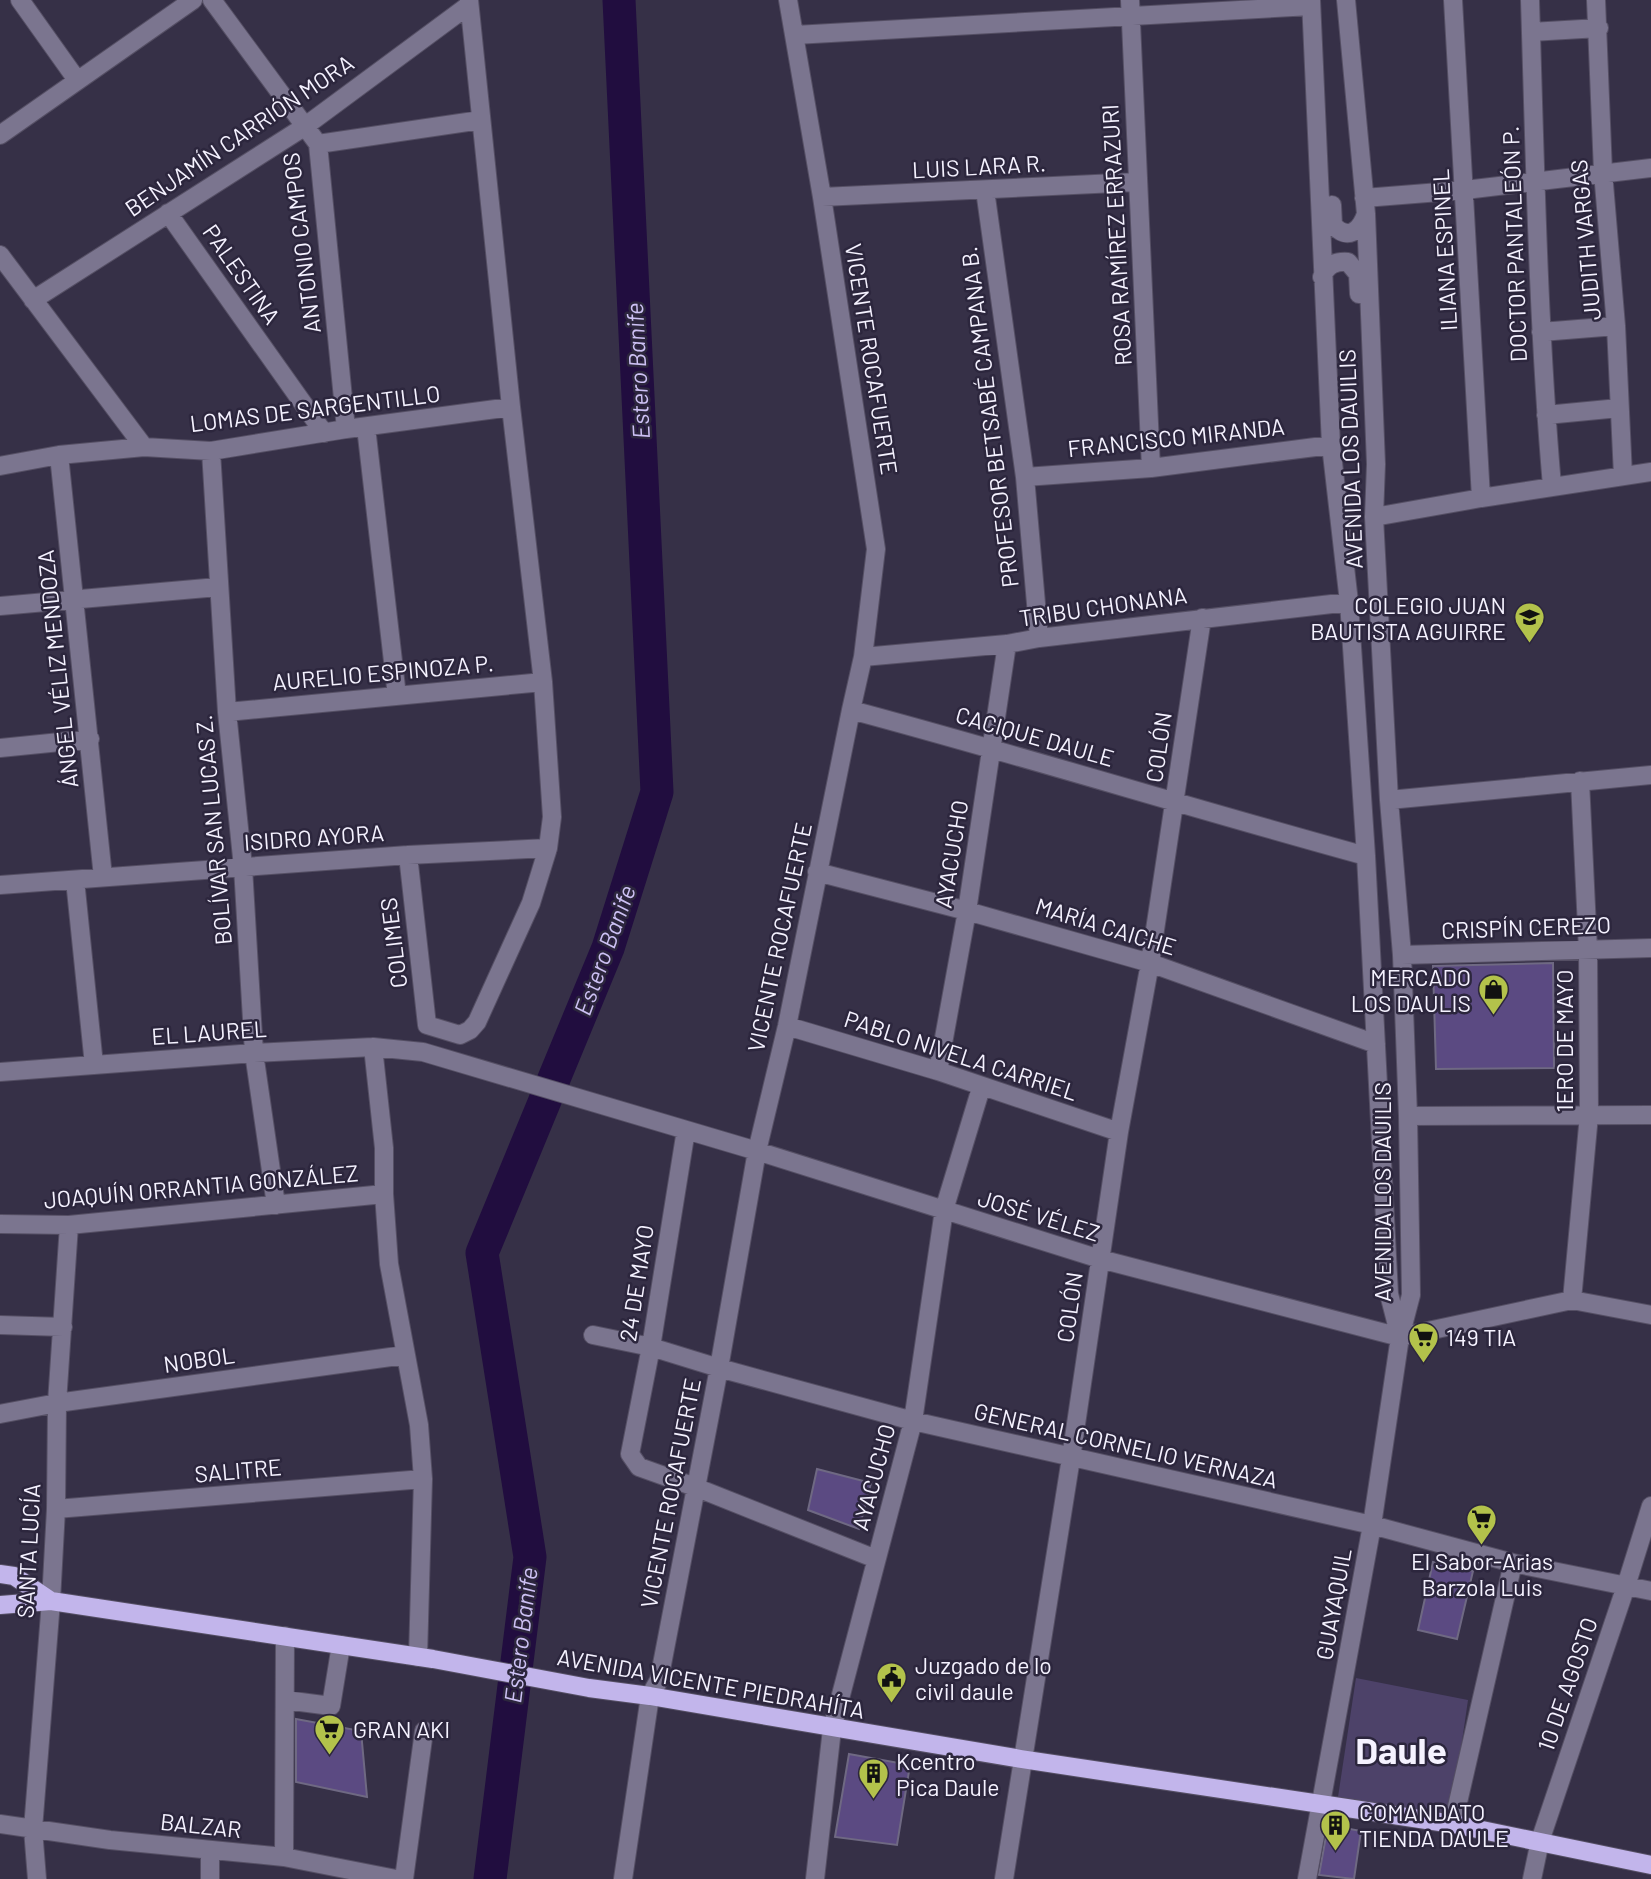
<svg xmlns="http://www.w3.org/2000/svg" width="1651" height="1879" font-family="Barlow,sans-serif">
<style>
.green{fill:#4d4269}
.lines{fill:none;stroke-linecap:round;stroke-linejoin:round}
.river{stroke:#210d3f;stroke-width:33}
.building{fill:#5b4a82;stroke:#6f6983;stroke-width:2}
.minor-casing{stroke:#554f64;stroke-width:20}
.major-casing{stroke:#554f64;stroke-width:20}
.minor{stroke:#7b758f;stroke-width:18}
.major{stroke:#c2b5eb;stroke-width:18}
.labels{text-anchor:middle;dominant-baseline:central;stroke-width:5;stroke-linejoin:round;paint-order:stroke}
.street-label{font-size:23px;fill:#f5f2ff;stroke:#2c263d}
.poi-label{font-size:23px;fill:#f5f2ff;stroke:#2c263d;text-anchor:start}
.water-label{font-size:24px;font-style:italic;fill:#cdc1f4;stroke:#2c263d}
.town-label{font-size:37px;font-weight:bold;fill:#f5f2ff;stroke:#2c263d}
</style>
<rect width="100%" height="100%" fill="#363047"/>
<path class="green" d="M1356,1678L1468,1700L1451,1817L1338,1797Z"/>
<g class="lines">
<path class="river" d="M490,1879L530,1557L482,1253L608,948L657,792L619,0"/>
</g>
<path class="building" d="M1553,963L1554,1068L1436,1069L1433,966Z
M817,1469L871,1483L859,1529L808,1510Z
M1433,1562L1473,1571L1457,1639L1418,1630Z
M296,1719L361,1731L367,1797L296,1782Z
M849,1754L910,1765L897,1845L835,1837Z
M1328,1825L1361,1831L1354,1879L1319,1875Z"/>
<g class="lines">
<defs>
<path id="minor" d="M20,0L77,80
M212,0L318,144L346,429
M1130,0L1151,468
M1311,0L1331,445L1349,602L1366,856L1389,1294L1400,1337
M1453,0L1481,498
M1530,0C1535,162 1538,324 1552,486
M1596,0L1603,172L1616,326L1623,476
M1531,32L1599,28
M795,35L1311,6
M0,135L193,0
M318,144L481,120
M985,190L1025,477L1039,638
M822,197L1137,182
M1364,198L1465,190L1651,168
M1332,205L1333,225C1348,241 1360,231 1366,214
M168,213L324,433
M0,255L144,447
M1322,277C1327,265 1335,261 1348,262L1358,274L1359,294
M33,300L304,127L469,5
M1541,332L1616,326
M1546,415L1619,408
M366,427L397,696
M211,451L227,712L243,867L254,1053L276,1205
M59,455L103,877
M0,466L59,455L144,447L211,451L346,429L511,407
M1025,477L1151,468L1331,445
M1374,517L1481,498L1651,472
M0,606L218,587
M863,657L1007,644L1039,638L1349,602
M851,710C1023,756 1194,809 1366,856
M227,712L543,682
M0,748L90,739
M1389,800L1651,775
M408,855L427,1025L460,1035L470,1030L477,1022L531,903L548,848L552,817L543,682L511,407L469,0
M817,872L967,911L1150,963L1376,1044
M75,880L94,1065
M0,885L408,855L548,848
M1402,955L1651,948
M787,1026L938,1071L1119,1132
M373,1047L384,1148V1194L389,1264L419,1425L423,1479L418,1657
M938,1071L967,911L1007,644
M0,1072L254,1053L373,1047L423,1052L757,1151L1100,1259L1400,1337L1572,1300L1651,1315
M1408,1116L1651,1115
M686,1130L651,1347L630,1454L639,1467L695,1487L876,1559
M0,1224L69,1225L384,1194
M1572,1300L1589,1115L1588,949L1580,781
M0,1325L63,1327
M593,1335L651,1347L719,1368L913,1421L1372,1525L1513,1563L1651,1591
M0,1414L57,1403L405,1355
M56,1509L423,1479
M285,1700L331,1706L341,1645
M0,1824L110,1840L284,1857L396,1879
M1453,1824L1513,1563
M284,1857L285,1636
M37,1879L33,1829L51,1601L56,1509L57,1403L69,1225
M210,1879V1850
M404,1879L424,1731
M623,1879L650,1696L659,1680L719,1368L757,1151L787,1026L851,710L863,657L876,549L822,197L788,0
M815,1879L832,1729L913,1421L944,1210L981,1088
M1004,1879L1071,1458L1119,1132L1150,963L1202,618
M1307,1879L1372,1525L1400,1337L1411,1295L1408,1116L1402,955L1389,800L1374,517L1376,464L1366,214L1346,0
M1532,1879L1540,1841L1626,1586L1651,1506"/>
<path id="major" d="M0,1574L14,1576L51,1601
M0,1605L51,1601L433,1659L589,1688L650,1696L1021,1759L1453,1824L1651,1865"/>
</defs>
<use href="#minor" class="minor-casing"/>
<use href="#major" class="major-casing"/>
<use href="#minor" class="minor"/>
<use href="#major" class="major"/>
</g>
<defs>
<symbol id="school-pin" viewBox="-11 -11 22 30"><path d="M0 17L-7.5 6A9.5 9.5 0 1 1 7.5 6Z" fill="#b3c24b" stroke="#2c263d"/><path d="M0-5L7-2L0 1L-7-2ZM-4 1L0 2.5L4 1V4Q0 6-4 4Z" fill="#111"/></symbol>
<symbol id="shop-pin" viewBox="-11 -11 22 30"><path d="M0 17L-7.5 6A9.5 9.5 0 1 1 7.5 6Z" fill="#b3c24b" stroke="#2c263d"/><path d="M-5-2.5h2.3a2.7 3.5 0 0 1 5.4 0H5L5.5 6h-11ZM-1.5-2.5h3a1.5 2.3 0 0 0-3 0Z" fill="#111"/></symbol>
<symbol id="supermarket-pin" viewBox="-11 -11 22 30"><path d="M0 17L-7.5 6A9.5 9.5 0 1 1 7.5 6Z" fill="#b3c24b" stroke="#2c263d"/><path d="M-6-5.5h2.5l.6 2H6L4.5 2H-2.5L-4.4-4H-6ZM-1.5 3.2a1.3 1.3 0 1 0 .1 0ZM3 3.2a1.3 1.3 0 1 0 .1 0Z" fill="#111"/></symbol>
<symbol id="civic-pin" viewBox="-11 -11 22 30"><path d="M0 17L-7.5 6A9.5 9.5 0 1 1 7.5 6Z" fill="#b3c24b" stroke="#2c263d"/><path d="M-.6-6.5H3V-4.5H.6V-3L4-1V1h2V6H-6V1h2V-1L-.6-3ZM-1.2 2.5V6h2.4V2.5Z" fill="#111"/></symbol>
<symbol id="building-pin" viewBox="-11 -11 22 30"><path d="M0 17L-7.5 6A9.5 9.5 0 1 1 7.5 6Z" fill="#b3c24b" stroke="#2c263d"/><path d="M-4-6H4V6H1V3H-1V6H-4ZM-2.5-4.3h1.7v1.8h-1.7ZM.8-4.3h1.7v1.8H.8ZM-2.5-1h1.7V.8h-1.7ZM.8-1h1.7V.8H.8Z" fill="#111"/></symbol>
</defs>
<g fill-rule="evenodd">
<use href="#school-pin" x="1512" y="600" width="35" height="47"/>
<use href="#shop-pin" x="1476" y="972" width="35" height="47"/>
<use href="#supermarket-pin" x="1406" y="1320" width="35" height="47"/>
<use href="#supermarket-pin" x="1464" y="1502" width="35" height="47"/>
<use href="#civic-pin" x="874" y="1660" width="35" height="47"/>
<use href="#supermarket-pin" x="312" y="1712" width="35" height="47"/>
<use href="#building-pin" x="856" y="1756" width="35" height="47"/>
<use href="#building-pin" x="1318" y="1808" width="35" height="47"/>
</g>
<g class="labels">
<g class="street-label">
<text transform="translate(239 135) rotate(-34)">BENJAMÍN CARRIÓN MORA</text>
<text transform="translate(979 166) rotate(-3)">LUIS LARA R.</text>
<text transform="translate(1116 235) rotate(-93)">ROSA RAMÍREZ ERRAZURI</text>
<text transform="translate(1585 240) rotate(-95)">JUDITH VARGAS</text>
<text transform="translate(301 243) rotate(-97)">ANTONIO CAMPOS</text>
<text transform="translate(1514 244) rotate(-92)">DOCTOR PANTALEÓN P.</text>
<text transform="translate(1444 250) rotate(-93)">ILIANA ESPINEL</text>
<text transform="translate(242 274) rotate(55)">PALESTINA</text>
<text transform="translate(872 359) rotate(81)">VICENTE ROCAFUERTE</text>
<text transform="translate(315 408) rotate(-7)">LOMAS DE SARGENTILLO</text>
<text transform="translate(989 417) rotate(-97)">PROFESOR BETSABÉ CAMPANA B.</text>
<text transform="translate(1176 437) rotate(-6)">FRANCISCO MIRANDA</text>
<text transform="translate(1350 459) rotate(-92)">AVENIDA LOS DAUILIS</text>
<text transform="translate(1103 606) rotate(-8)">TRIBU CHONANA</text>
<text transform="translate(57 669) rotate(-96)">ÁNGEL VÉLIZ MENDOZA</text>
<text transform="translate(383 672) rotate(-5)">AURELIO ESPINOZA P.</text>
<text transform="translate(1035 736) rotate(16)">CACIQUE DAULE</text>
<text transform="translate(1158 747) rotate(-82)">COLÓN</text>
<text transform="translate(213 830) rotate(-95)">BOLÍVAR SAN LUCAS Z.</text>
<text transform="translate(314 837) rotate(-4)">ISIDRO AYORA</text>
<text transform="translate(951 854) rotate(-81)">AYACUCHO</text>
<text transform="translate(1106 926) rotate(17)">MARÍA CAICHE</text>
<text transform="translate(1526 927) rotate(-2)">CRISPÍN CEREZO</text>
<text transform="translate(779 937) rotate(-78)">VICENTE ROCAFUERTE</text>
<text transform="translate(393 943) rotate(-97)">COLIMES</text>
<text transform="translate(209 1032) rotate(-4)">EL LAUREL</text>
<text transform="translate(1564 1041) rotate(-90)">1ERO DE MAYO</text>
<text transform="translate(961 1055) rotate(18)">PABLO NIVELA CARRIEL</text>
<text transform="translate(201 1186) rotate(-5)">JOAQUÍN ORRANTIA GONZÁLEZ</text>
<text transform="translate(1382 1192) rotate(-90)">AVENIDA LOS DAUILIS</text>
<text transform="translate(1039 1215) rotate(17)">JOSÉ VÉLEZ</text>
<text transform="translate(636 1283) rotate(-81)">24 DE MAYO</text>
<text transform="translate(1069 1307) rotate(-82)">COLÓN</text>
<text transform="translate(199 1359) rotate(-8)">NOBOL</text>
<text transform="translate(1126 1445) rotate(13)">GENERAL CORNELIO VERNAZA</text>
<text transform="translate(238 1470) rotate(-5)">SALITRE</text>
<text transform="translate(873 1477) rotate(-75)">AYACUCHO</text>
<text transform="translate(670 1493) rotate(-79)">VICENTE ROCAFUERTE</text>
<text transform="translate(28 1551) rotate(-87)">SANTA LUCÍA</text>
<text transform="translate(1333 1604) rotate(-80)">GUAYAQUIL</text>
<text transform="translate(711 1683) rotate(10)">AVENIDA VICENTE PIEDRAHÍTA</text>
<text transform="translate(1567 1684) rotate(-71)">10 DE AGOSTO</text>
<text transform="translate(201 1825) rotate(6)">BALZAR</text>
</g>
<g class="poi-label">
<text x="1506" y="605" text-anchor="end">COLEGIO JUAN<tspan x="1506" dy="26">BAUTISTA AGUIRRE</tspan></text>
<text x="1471" y="977" text-anchor="end">MERCADO<tspan x="1471" dy="26">LOS DAULIS</tspan></text>
<text x="1446" y="1337">149 TIA</text>
<text x="1482" y="1561" text-anchor="middle">El Sabor-Arias<tspan x="1482" dy="26">Barzola Luis</tspan></text>
<text x="915" y="1665">Juzgado de lo<tspan x="915" dy="26">civil daule</tspan></text>
<text x="353" y="1729">GRAN AKI</text>
<text x="896" y="1761">Kcentro<tspan x="896" dy="26">Pica Daule</tspan></text>
<text x="1359" y="1812">COMANDATO<tspan x="1359" dy="26">TIENDA DAULE</tspan></text>
</g>
<g class="water-label">
<text transform="translate(637 371) rotate(-93)">Estero Banife</text>
<text transform="translate(604 950) rotate(-70)">Estero Banife</text>
<text transform="translate(520 1635) rotate(-83)">Estero Banife</text>
</g>
<g class="town-label">
<text x="1401" y="1749">Daule</text>
</g>
</g>
</svg>
